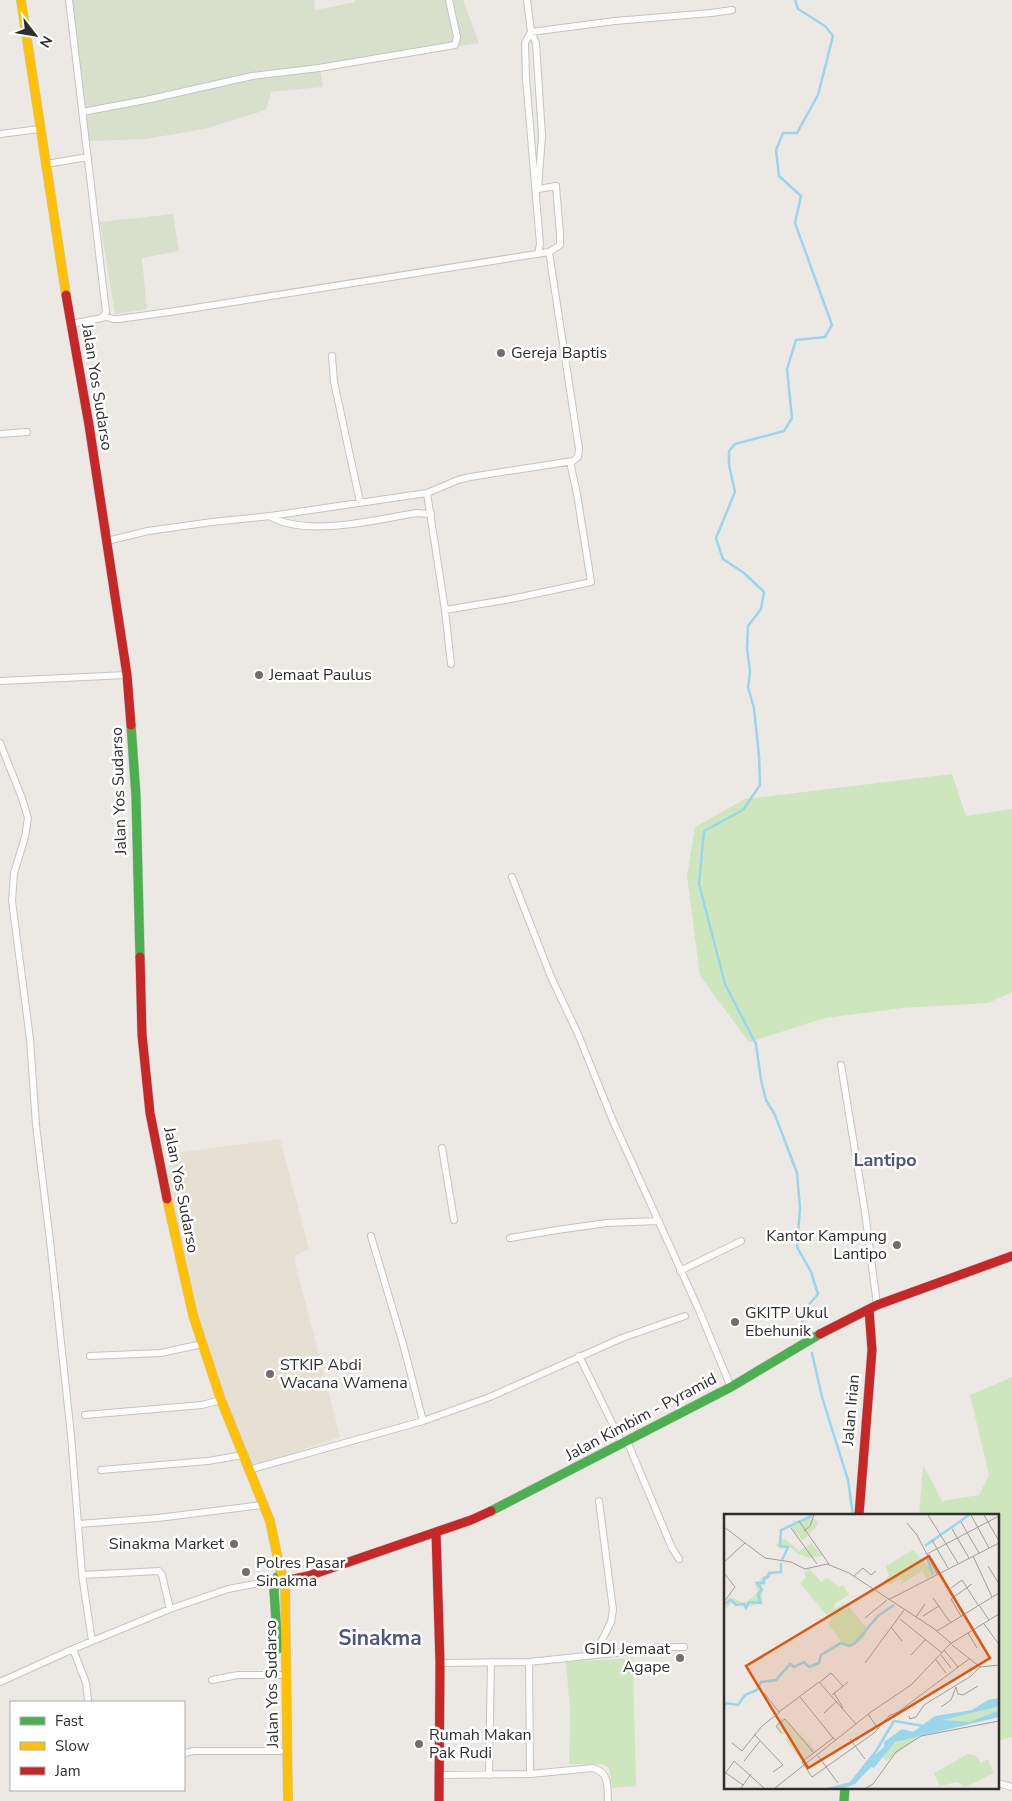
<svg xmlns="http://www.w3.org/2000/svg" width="1012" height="1801" font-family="'Nunito Sans',sans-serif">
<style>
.education{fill:#e6e0d3}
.green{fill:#cee6be}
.cemetery{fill:#d8e0cc}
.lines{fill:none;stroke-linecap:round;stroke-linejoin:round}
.stream{stroke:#99d6ec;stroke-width:2.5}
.street-casing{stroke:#c5c4c5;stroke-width:8}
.fast-casing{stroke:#c5c4c5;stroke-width:10}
.slow-casing{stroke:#c5c4c5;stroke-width:10}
.jam-casing{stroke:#c5c4c5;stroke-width:10}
.street{stroke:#fcfcfb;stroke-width:6}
.fast{stroke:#4caf50;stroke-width:9}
.slow{stroke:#ffc107;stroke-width:9}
.jam{stroke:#c62828;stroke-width:9}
.poi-dot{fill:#706f6e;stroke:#fff;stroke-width:2}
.labels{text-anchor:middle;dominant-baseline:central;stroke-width:5;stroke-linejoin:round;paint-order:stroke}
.poi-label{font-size:16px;fill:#2e2e2e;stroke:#fff;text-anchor:start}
.street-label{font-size:16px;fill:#2e2e2e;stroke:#fff}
.neighbourhood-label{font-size:18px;font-weight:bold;fill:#4d5680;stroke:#fff}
.district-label{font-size:21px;font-weight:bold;fill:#4d5680;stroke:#fff}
.inset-river{fill:none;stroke:#99d6ec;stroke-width:2.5}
.inset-road{fill:none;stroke:#a09e9b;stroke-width:1}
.view{fill:#df570e;fill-opacity:0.15;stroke:#df570e;stroke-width:2.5}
.inset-edge{fill:none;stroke:#2e2e2e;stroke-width:2.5}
</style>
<rect width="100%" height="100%" fill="#ece8e4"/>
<path class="education" d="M280,1139L309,1249L296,1255L295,1262L340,1437L251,1467L197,1322L172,1209L168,1154Z"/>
<path class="green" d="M952,774L966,816L1012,809V992L988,1003L903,1008L825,1018L749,1042L700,976L687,876L695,827L745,799Z
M1012,1377V1737L998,1741V1515H919L923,1465L942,1501L979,1495L989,1475L970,1395Z
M633,1658L636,1786L612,1788L609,1768L602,1764H569L570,1713L566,1662Z"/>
<path class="cemetery" d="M72,0H314L315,10L355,2V0H463L479,43L320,68L323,87L271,92L266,110L204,129L146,139L89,141Z
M173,214L179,251L142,258L147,309L115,314L100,222Z"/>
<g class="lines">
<path class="stream" d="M795,0L798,9L825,26L833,36L818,95L797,133H783L776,150L779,176L801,196L795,223L832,325L825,337L796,340L787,369L792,418L784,431L735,444L729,451V465L735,492L716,538L723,559L744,573L764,592L761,609L748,626L747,648L750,672L748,687L754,708L759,756L760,785L743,810L704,831L699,884L725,984L756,1044L761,1080L766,1100L775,1115L797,1173L800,1208L797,1247L811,1272L818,1294L801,1314L805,1332
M812,1353L822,1397L848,1480L853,1515"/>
<defs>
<path id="street" d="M69,0L106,312L102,318L71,324
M527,0L531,32L525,43L526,78L540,244L538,254
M82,112L146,100L252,76L319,68L455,45L457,37L449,0
M0,134L40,129
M46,164L88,157
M104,316L113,319H119L176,311L549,252L560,245V234L556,186L538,189L542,136L536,43L531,32L615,21L711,13L732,10
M332,356L334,382L360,502
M0,434L27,432
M427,493L445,610L451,664
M271,517C309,537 374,520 416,513L431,514
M107,541L148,531L212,522L270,516L427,493L458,480L470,477L573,461L578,457L579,449L549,252
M445,610L511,599L591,582L577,494L570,462
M0,681L127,675
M0,743L22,798L28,818L25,837L14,873L12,901L30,1039L36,1125L50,1241L71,1435L82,1575L92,1641
M512,877L551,977L578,1034L613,1121L698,1308L731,1387
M841,1065L865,1212L877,1305
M442,1148L454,1220
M371,1236L403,1344L423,1421
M510,1238L557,1230L607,1223L659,1221
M680,1271L741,1241
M90,1356L161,1353L202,1344
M579,1356L622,1443
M85,1415L202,1405L221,1400
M627,1441L672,1548L679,1559
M101,1470L208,1461L243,1455
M248,1470L423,1421L490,1397L622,1338L685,1316
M599,1501L613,1610L611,1622L601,1642V1654
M79,1524L158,1518L262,1505
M82,1575L159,1571L162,1575L170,1609
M73,1649L86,1683L88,1700
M529,1662L530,1774
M440,1663L529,1662L634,1651L659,1647H684
M212,1680L238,1675H286
M0,1682L73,1649L170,1609L228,1589L260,1583H275
M184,1753L194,1751H280
M438,1775L530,1774L593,1768C610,1773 607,1786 608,1801
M489,1775L491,1662
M998,1783L1012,1787"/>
<path id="fast" d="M131,725L136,796L140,957
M491,1511L731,1387L820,1334
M277,1577L274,1591L278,1649
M844,1801L845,1787"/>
<path id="slow" d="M21,0L66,295
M167,1199L193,1315L221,1400L270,1521L280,1569
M280,1569L285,1581L288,1801"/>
<path id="jam" d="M66,295L89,425L127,675L131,725
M140,957L142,1035L150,1113L167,1199
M820,1334L877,1305L1012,1256
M859,1515L872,1350L869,1309
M436,1532L440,1663L439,1801
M275,1583L308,1576L471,1520L491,1511"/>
</defs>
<use href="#street" class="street-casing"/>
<use href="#fast" class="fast-casing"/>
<use href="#slow" class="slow-casing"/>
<use href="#jam" class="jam-casing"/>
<use href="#street" class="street"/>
<use href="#fast" class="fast"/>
<use href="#slow" class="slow"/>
<use href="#jam" class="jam"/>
</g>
<g class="poi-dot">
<circle cx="501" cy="353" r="5"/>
<circle cx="259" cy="675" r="5"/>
<circle cx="897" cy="1245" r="5"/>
<circle cx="735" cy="1322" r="5"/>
<circle cx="270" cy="1374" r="5"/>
<circle cx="234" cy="1544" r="5"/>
<circle cx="246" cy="1572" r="5"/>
<circle cx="680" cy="1658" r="5"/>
<circle cx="419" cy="1744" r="5"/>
</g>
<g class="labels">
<g class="poi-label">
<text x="511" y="353">Gereja Baptis</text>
<text x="269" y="675">Jemaat Paulus</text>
<text x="887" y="1236" text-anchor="end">Kantor Kampung<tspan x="887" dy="18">Lantipo</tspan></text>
<text x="745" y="1313">GKITP Ukul<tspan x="745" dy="18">Ebehunik</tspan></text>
<text x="280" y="1365">STKIP Abdi<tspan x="280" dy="18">Wacana Wamena</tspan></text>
<text x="224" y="1544" text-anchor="end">Sinakma Market</text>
<text x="256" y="1563">Polres Pasar<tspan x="256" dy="18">Sinakma</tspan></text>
<text x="670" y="1649" text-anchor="end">GIDI Jemaat<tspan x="670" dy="18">Agape</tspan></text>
<text x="429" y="1735">Rumah Makan<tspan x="429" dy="18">Pak Rudi</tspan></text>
</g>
<g class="street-label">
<text transform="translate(97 387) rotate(81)">Jalan Yos Sudarso</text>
<text transform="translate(119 791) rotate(-92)">Jalan Yos Sudarso</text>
<text transform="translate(181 1190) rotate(79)">Jalan Yos Sudarso</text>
<text transform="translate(851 1410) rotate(-85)">Jalan Irian</text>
<text transform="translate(641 1417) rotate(-28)">Jalan Kimbim - Pyramid</text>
<text transform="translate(272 1684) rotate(-91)">Jalan Yos Sudarso</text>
</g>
<g class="neighbourhood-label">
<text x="885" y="1160">Lantipo</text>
</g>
<g class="district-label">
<text x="380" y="1638">Sinakma</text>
</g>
</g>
<g transform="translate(724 1514)">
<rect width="275" height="275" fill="#ece8e4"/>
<path d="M88,4L94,8L92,13L79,27L66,13L69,7ZM60,24L75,37L88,29L99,42L85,44L74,40L65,32L56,35L51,31ZM189,36L212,60L203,65L198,57L176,71L179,67L176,64L166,71L160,66L165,62L162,52ZM85,54L97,68L103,64L115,73L119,71L125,81L110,90L111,95L120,89L125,93L144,115L140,124L131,131L125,133L119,130L104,110L107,106L76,69L82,64L80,59ZM57,57L47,61L38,71V89L21,93L8,88L3,94L0,90L5,83L20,89L28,84L34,77L31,70L45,58ZM275,191L274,196L245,208L222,209L219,206ZM192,221L193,224L162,247L159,243L168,230ZM244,240L251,241L257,249L264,245L270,259L241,273L233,268L216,272L210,259Z" fill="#cee6be"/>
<path d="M59,203L93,237L78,248L61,225L65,221L62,218L58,221L52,211Z" fill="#d8e0cc"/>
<path d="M275,184V191L272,193L219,206L245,208L275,196V203L171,228L150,254L147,253L131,270L120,274H103L126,268L152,235L155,234L151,241L160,233V228L178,215L189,218L211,202L248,196L264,186Z" fill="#99d6ec"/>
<path class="inset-river" d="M201,32L245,1M203,44L209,60M58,46L64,33L56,32L57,16L88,2M0,90L7,86L12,91L20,90L22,94L25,88L37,89L34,80L38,76L33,69H40V64L44,63L45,59L57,58V49M0,195L1,189L14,191L21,181L33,176L37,168L52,166L66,150L70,153L80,148L85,153L95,149L97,141L117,129L125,132L131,129L154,102L170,91M152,237L170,207L199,212"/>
<path class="inset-road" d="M204,1L234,49M247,1L265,34M260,1L275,27M75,7L105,50M237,8L255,39M183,9L193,21L213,60M0,13L41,44L67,48L81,55L103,50L125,59L209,114L228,130M67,14L93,50M228,15L245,44M80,17L86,12L90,1M208,26L224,54M203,40L275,2M249,42L268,83M0,48L21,29M264,52L275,70M0,59L11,73L0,88M130,62L139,54L147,61L152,57M227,74L238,66L254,91M209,84L226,108M164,86L275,29M255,91L265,106M199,102L215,92M237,102L227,85L248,70M192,103L201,90M141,104L163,86M176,105L218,139M260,110L274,129M167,113L178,127M213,117L275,79M244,119L253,134M226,130L275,100M228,131L256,153L275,151M220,136L234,153M187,141L202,125M217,141L227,154M212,146L222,159M141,149L180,96M96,168L107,159L119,172M232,173L234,180L239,181L254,172M40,179L55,198L95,168L132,210M110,179L119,194M108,181L124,168M76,183L109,224M217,193L227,186L232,173M100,199L113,187M144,200L154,215M185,202L186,205L192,203L200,191L247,162L256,153M57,219L52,212L61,205L90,239M30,220L59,251L49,258M126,225L141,245M112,226L109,224L78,248L88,263L150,219L165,202L174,198L245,145M8,229L18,237L38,212L56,198M94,242L114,269M20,247L36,227M2,259L19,271M1,260L10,247L40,274M17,274L27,260M51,274L147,198L187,171L226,130M142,274L149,270L172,238L197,222L275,207"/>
<path class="view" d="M205,42L266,144L84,254L22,152Z"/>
<rect width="275" height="275" class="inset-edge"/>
</g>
<rect x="10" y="1701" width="175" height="90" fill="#ffffff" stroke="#ababab"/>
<rect x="20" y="1717" width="25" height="8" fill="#4caf50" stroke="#ababab"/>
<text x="55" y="1726" font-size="15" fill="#2e2e2e">Fast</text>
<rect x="20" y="1742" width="25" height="8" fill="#ffc107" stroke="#ababab"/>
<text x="55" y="1751" font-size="15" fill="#2e2e2e">Slow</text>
<rect x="20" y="1767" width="25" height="8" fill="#c62828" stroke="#ababab"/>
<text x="55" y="1776" font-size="15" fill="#2e2e2e">Jam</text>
<g transform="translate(35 35) rotate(121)" stroke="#ffffff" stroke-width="4" paint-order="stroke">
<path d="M0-4L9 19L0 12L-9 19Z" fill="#2e2e2e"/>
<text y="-8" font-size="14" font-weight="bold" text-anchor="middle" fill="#2e2e2e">N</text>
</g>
</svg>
